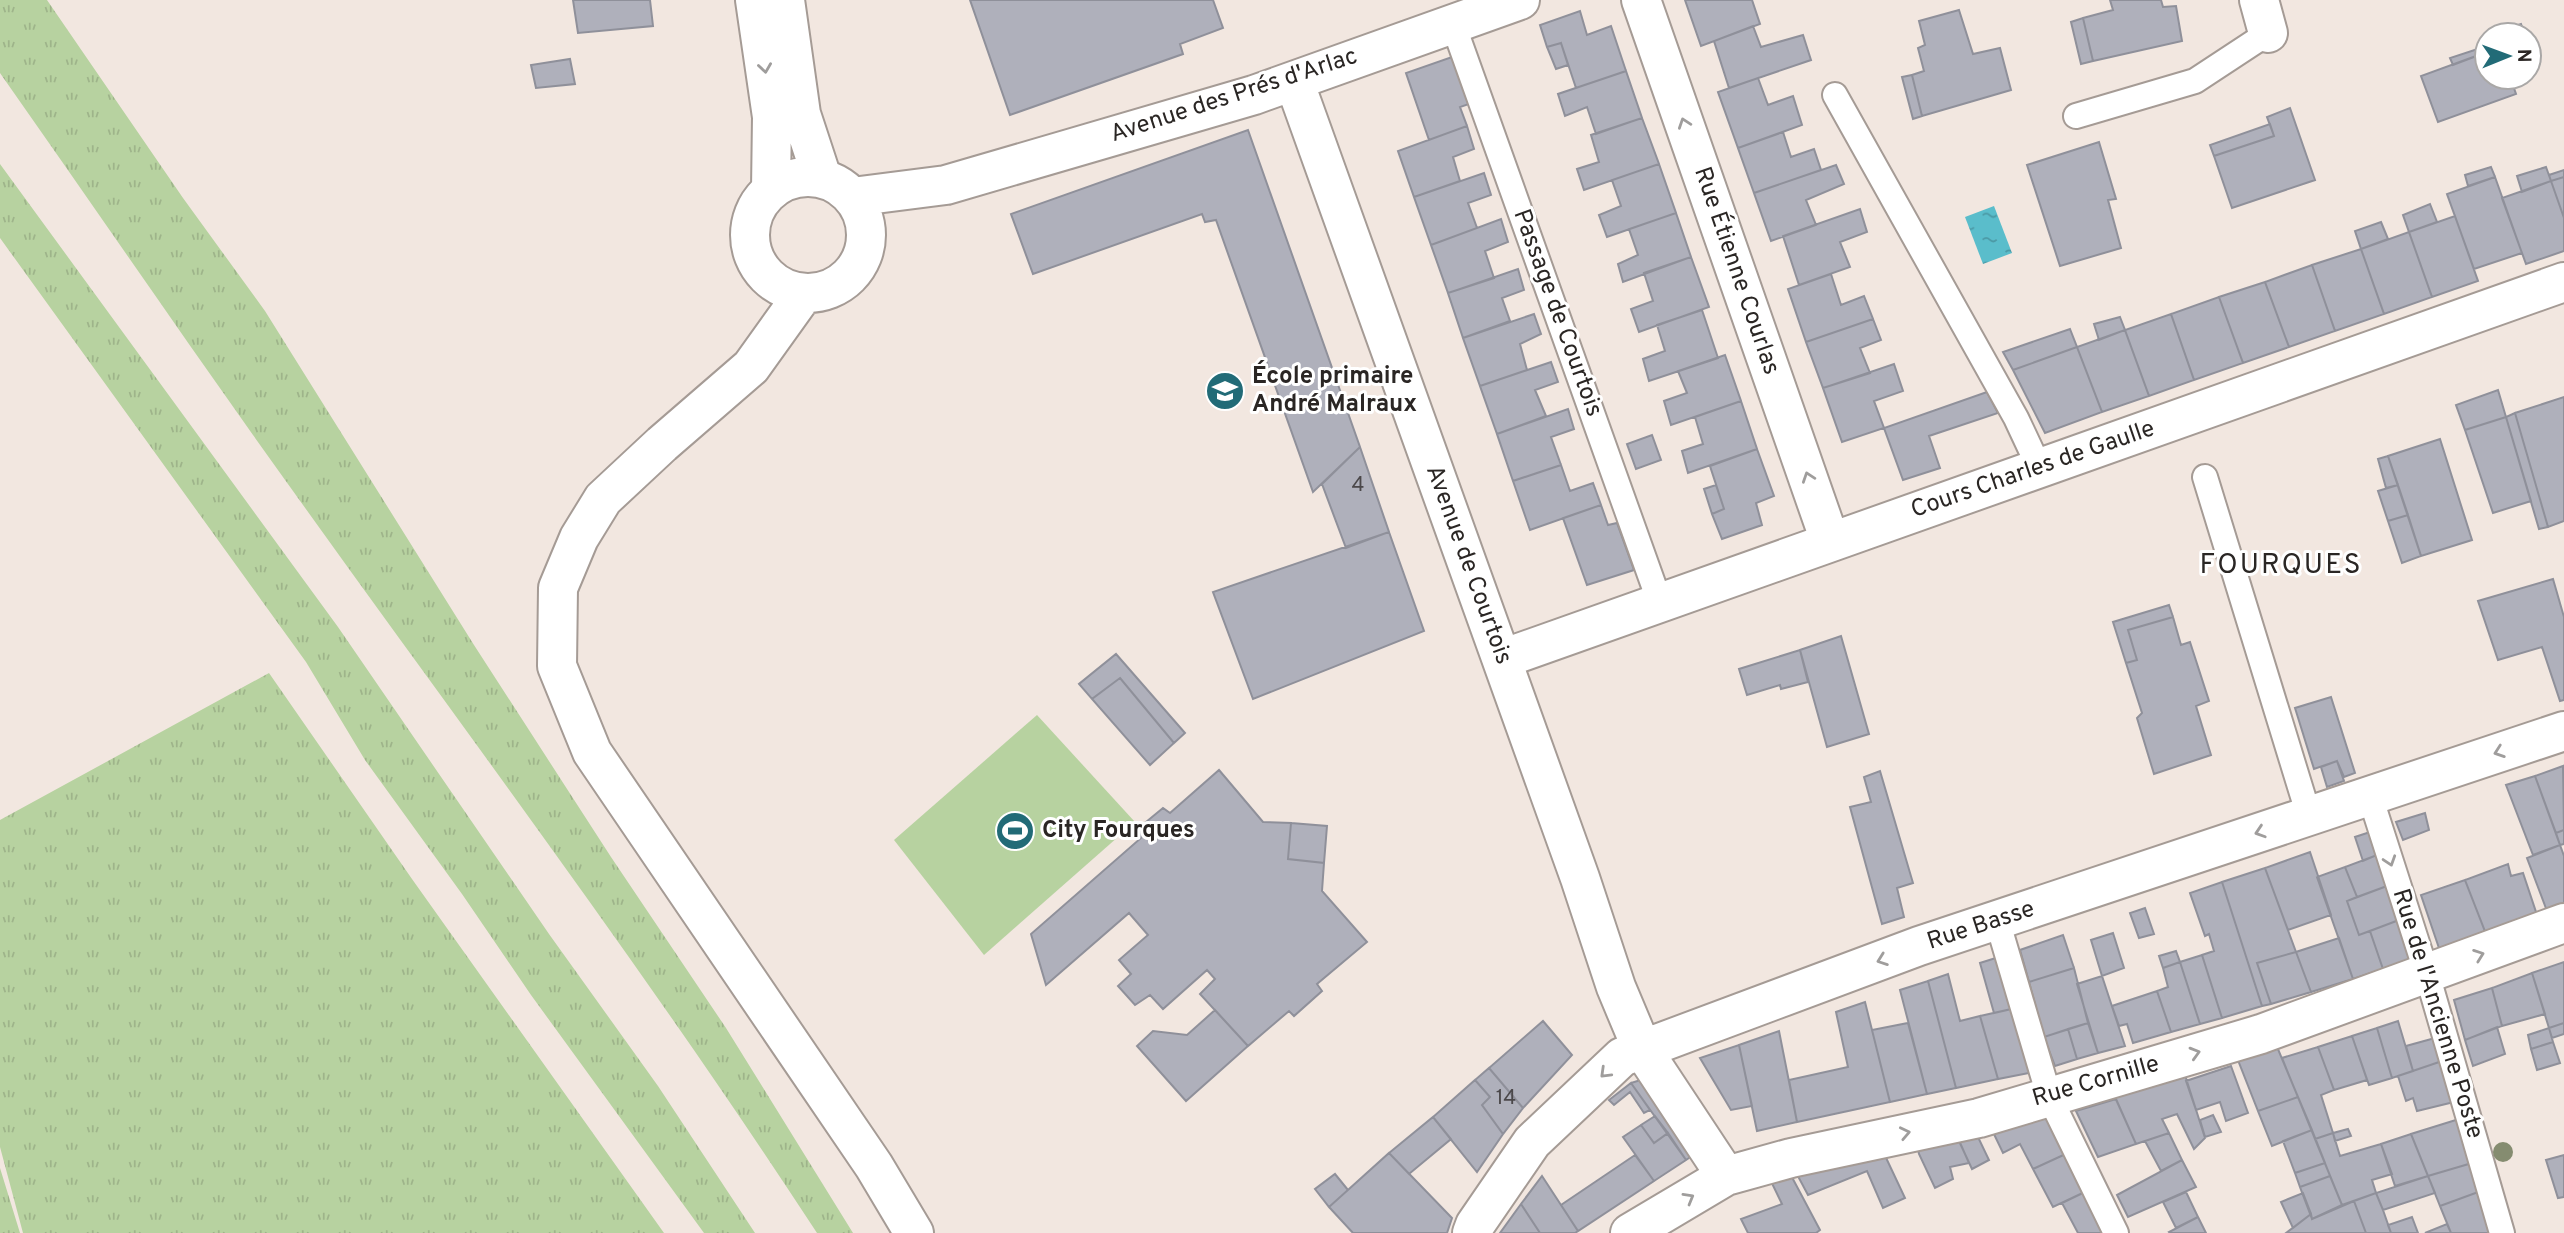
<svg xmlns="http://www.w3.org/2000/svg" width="2564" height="1233" font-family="Overpass,sans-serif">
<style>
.grass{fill:url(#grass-tufts)}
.pitch{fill:#b7d2a0}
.water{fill:url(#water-ripples)}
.building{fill:#afb0bb;stroke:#8f909a;stroke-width:2}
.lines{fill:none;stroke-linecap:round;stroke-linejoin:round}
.lane-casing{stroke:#a59b95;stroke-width:28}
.street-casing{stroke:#a59b95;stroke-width:42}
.lane{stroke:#fff;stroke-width:24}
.street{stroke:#fff;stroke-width:38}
.tree{fill:#858c70}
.oneway{stroke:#9f9d9c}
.labels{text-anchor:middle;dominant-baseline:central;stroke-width:6;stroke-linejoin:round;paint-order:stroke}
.number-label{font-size:21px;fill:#4b484a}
.street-label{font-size:24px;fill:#2a2624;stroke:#fff}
.poi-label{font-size:24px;font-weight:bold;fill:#2a2624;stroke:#fff;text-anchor:start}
.quarter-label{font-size:28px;letter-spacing:2px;fill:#2a2624;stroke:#fff}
</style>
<defs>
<pattern id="grass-tufts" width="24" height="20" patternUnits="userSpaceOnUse" patternTransform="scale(1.75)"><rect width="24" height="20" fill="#b7d2a0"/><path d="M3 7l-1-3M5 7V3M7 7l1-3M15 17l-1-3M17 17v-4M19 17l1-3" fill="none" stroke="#9eb48a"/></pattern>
<pattern id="water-ripples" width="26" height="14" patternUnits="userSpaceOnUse" patternTransform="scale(1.75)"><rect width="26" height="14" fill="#5abdcb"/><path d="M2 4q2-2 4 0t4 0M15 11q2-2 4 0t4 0" fill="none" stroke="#4b99a5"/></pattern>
</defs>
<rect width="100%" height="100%" fill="#f2e7e0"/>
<path class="grass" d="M0,0H47L183,198L265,311L474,645L611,857L726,1028L853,1233H817C639,960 442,701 253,435C168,315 85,194 0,73Z
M0,164L338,627L549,934L658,1086L755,1233H704L531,995L462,894L365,760L306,662L0,238Z
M269,673L412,879L664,1233H23L0,1147V820Z
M0,1168L20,1233H0Z"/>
<path class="pitch" d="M1037,715L1135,822L984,955L894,840Z"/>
<path class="water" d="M1994,206L2012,253L1983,264L1965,217Z"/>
<path class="building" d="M573,0H650L653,26L578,33Z
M970,0H1213L1223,28L1180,44L1183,54L1010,115Z
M1685,0H1752L1760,24L1701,46Z
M2110,0H2161L2163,7L2176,6L2182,41L2093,61L2083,18L2113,10Z
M1959,10L1973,54L2000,48L2011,90L1922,116L1912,75L1924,71L1918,48L1925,45L1919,21Z
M1580,11L1587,35L1611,26L1626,71L1576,88L1561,43L1547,47L1540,25Z
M2083,18L2093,61L2081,64L2071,22Z
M2521,24L2525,35H2495L2494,33Z
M1753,26L1761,47L1803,35L1811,60L1729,88L1714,41Z
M1561,43L1568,65L1556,69L1547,47Z
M2487,46V52L2453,65L2450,58Z
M2529,47L2535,64L2529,66Z
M2487,52V77H2510L2516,94L2438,122L2421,76Z
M1452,57L1469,104L1460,107L1467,126L1429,140L1406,73Z
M570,59L575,84L536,88L531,65Z
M1626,71L1642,118L1596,134L1587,107L1565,116L1558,94Z
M1912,75L1922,116L1913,119L1902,77Z
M1758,78L1768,105L1793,96L1802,125L1738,148L1718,92Z
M2290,108L2315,180L2232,208L2214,156L2274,136L2267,117Z
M1642,118L1659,164L1584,190L1577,169L1599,162L1591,135Z
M2270,124L2274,136L2214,156L2210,145Z
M1467,126L1474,149L1453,157L1460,181L1414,197L1398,151Z
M1248,130L1360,447L1313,492L1216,220L1205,222L1202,214L1033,274L1011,214Z
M1783,132L1791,157L1814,149L1821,170L1754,193L1738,148Z
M2099,142L2116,199L2108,200L2121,248L2060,266L2027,165Z
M1659,164L1676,213L1607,237L1599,215L1621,206L1612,180Z
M1836,165L1844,184L1806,200L1816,225L1771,241L1754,193Z
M2491,167L2495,177L2468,186L2465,175Z
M2546,167L2551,181L2522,192L2517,176Z
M2564,170V177L2551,181L2549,175Z
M1484,173L1491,195L1468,203L1477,228L1431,245L1414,197Z
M2495,177L2522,253L2474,269L2447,194Z
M2564,177V218L2551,181Z
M2551,181L2564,218V251L2526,264L2502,198Z
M2430,204L2437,222L2409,232L2403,215Z
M1860,209L1867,232L1840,242L1850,267L1799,285L1783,236Z
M1676,213L1691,257L1623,282L1618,264L1638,255L1629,229Z
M2455,216L2478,281L2432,297L2409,232Z
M1501,219L1508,242L1485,251L1494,278L1448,293L1431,245Z
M2381,222L2388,239L2361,249L2355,231Z
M2409,232L2432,297L2384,314L2361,249Z
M2361,249L2384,314L2335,331L2312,265Z
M1691,257L1709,307L1639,332L1631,309L1653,301L1644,273Z
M2312,265L2335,331L2289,347L2265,282Z
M1518,269L1524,290L1502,298L1510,321L1463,338L1448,293Z
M1831,274L1841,305L1864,296L1873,319L1806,342L1788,289Z
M2265,282L2289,347L2243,363L2219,297Z
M2219,297L2243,363L2194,380L2171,314Z
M1702,310L1718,358L1649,381L1643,359L1665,351L1657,325Z
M1534,314L1541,334L1520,344L1527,370L1480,386L1463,338Z
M2171,314L2194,380L2149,396L2125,330Z
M2120,317L2125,330L2099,340L2094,324Z
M1873,319L1881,340L1860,348L1870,373L1823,388L1806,342Z
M2070,329L2077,347L2013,370L2003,352Z
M2125,330L2149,396L2102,412L2077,347Z
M2077,347L2102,412L2045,433L2013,370Z
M1725,355L1741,401L1671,425L1664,401L1687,393L1678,371Z
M1551,362L1558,382L1535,390L1546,416L1497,434L1480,386Z
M1894,364L1903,391L1874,401L1884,428L1842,442L1823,388Z
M2498,390L2506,417L2465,430L2456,405Z
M1987,392L1998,413L1929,436L1940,468L1903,480L1884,428Z
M2564,397V521L2548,527L2515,413Z
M1741,401L1757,449L1688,473L1682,451L1703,444L1695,417Z
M1568,409L1574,429L1551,437L1561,465L1513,481L1497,434Z
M2515,413L2548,527L2539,529L2506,417Z
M2506,417L2531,501L2493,513L2465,430Z
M1652,435L1661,460L1636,469L1627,444Z
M2440,439L2472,540L2421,556L2388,456Z
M1360,447L1389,532L1346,548L1322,484Z
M1757,449L1774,496L1756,503L1762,525L1722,539L1712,514L1724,509L1710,466Z
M2388,456L2398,485L2386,488L2378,459Z
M1561,465L1570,491L1593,483L1601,505L1530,530L1513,481Z
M1716,485L1724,509L1712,514L1704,489Z
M2398,485L2408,515L2388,521L2378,491Z
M1601,505L1608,525L1617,523L1634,570L1587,585L1563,518Z
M2408,515L2421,556L2402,563L2388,521Z
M1389,532L1424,631L1253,699L1213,592Z
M2553,579L2564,617V700L2560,701L2542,647L2498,660L2478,601Z
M2169,605L2173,617L2128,630L2137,660L2126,663L2113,622Z
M2173,617L2181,645L2190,642L2209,701L2196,706L2211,755L2154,774L2137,718L2142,713L2126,663L2137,660L2128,630Z
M1841,636L1869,734L1827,747L1800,650Z
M1800,650L1808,682L1781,689L1780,685L1747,695L1739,669Z
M1116,654L1185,733L1174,743L1120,678L1092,699L1079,684Z
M1120,678L1174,743L1150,765L1092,699Z
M2331,697L2355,773L2344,777L2337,761L2314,769L2295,708Z
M2337,761L2344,781L2327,787L2321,767Z
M2563,766L2564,830L2556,833L2535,776Z
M1219,770L1263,822L1291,823L1288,859L1324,863L1322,891L1367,942L1317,984L1322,991L1294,1016L1289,1011L1248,1046L1200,994L1215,979L1207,970L1163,1009L1150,995L1135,1005L1118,986L1131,974L1119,960L1148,935L1129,913L1046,985L1031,934L1141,838L1135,831L1163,808L1170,813Z
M1880,771L1913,883L1897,888L1904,917L1882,924L1850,807L1871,802L1864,777Z
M2535,776L2560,845L2533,855L2506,785Z
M2425,813L2429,830L2403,840L2396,822Z
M1291,823L1327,826L1324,863L1288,859Z
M2564,830V844L2560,845L2556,833Z
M2370,832L2377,855L2363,861L2355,837Z
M2560,845L2564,856V905L2547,911L2527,858Z
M2310,852L2331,915L2288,930L2265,868Z
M2377,855L2387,886L2357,897L2345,867Z
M2508,864L2511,876L2523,873L2537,915L2486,934L2465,880Z
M2345,867L2357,897L2347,901L2359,935L2370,931L2383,969L2353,979L2317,877Z
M2265,868L2296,952L2257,963L2271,1004L2262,1006L2222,882Z
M2465,880L2486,934L2440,951L2421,895Z
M2222,882L2262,1006L2222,1018L2202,955L2214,951L2209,934L2205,936L2190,893Z
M2387,886L2399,920L2359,935L2347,901Z
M2145,908L2154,934L2139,938L2130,913Z
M2399,920L2412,959L2383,969L2370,931Z
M2113,933L2124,968L2102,976L2091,940Z
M2063,935L2074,968L2029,982L2020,950Z
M2339,938L2353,979L2311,992L2296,952Z
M2176,951L2180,962L2163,968L2159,956Z
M2296,952L2311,992L2271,1004L2257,963Z
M2202,955L2222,1018L2200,1024L2180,962Z
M2002,956L2016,1008L1994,1013L1980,963Z
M2180,962L2200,1024L2171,1032L2157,991L2168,987L2163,968Z
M2564,962V1023L2549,1028L2532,973Z
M2074,968L2088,1023L2044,1037L2029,982Z
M2532,973L2545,1014L2502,1026L2492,988Z
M1948,974L1960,1021L1980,1016L1998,1079L1956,1088L1928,981Z
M2102,976L2125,1046L2098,1053L2077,984Z
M1928,981L1956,1088L1927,1094L1900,990Z
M2492,988L2502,1026L2465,1040L2454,1000Z
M2157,991L2171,1032L2133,1043L2127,1024L2119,1026L2112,1006Z
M1865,1002L1890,1102L1797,1122L1789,1080L1848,1067L1836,1012Z
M2016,1008L2034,1072L1998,1079L1980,1016Z
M1215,1010L1248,1046L1186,1101L1137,1046L1153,1031L1187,1035Z
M1543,1021L1572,1055L1523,1108L1489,1068Z
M2398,1021L2413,1071L2392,1078L2377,1028Z
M1908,1023L1927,1094L1890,1102L1872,1030Z
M2088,1023L2098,1053L2077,1059L2068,1029Z
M2564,1023V1034L2552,1038L2549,1028Z
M2497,1027L2505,1054L2473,1066L2465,1040Z
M2377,1028L2392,1078L2369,1085L2352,1036Z
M2549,1028L2553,1042L2531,1049L2528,1035Z
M2068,1029L2077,1059L2055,1066L2044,1037Z
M1779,1031L1797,1122L1757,1131L1739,1045Z
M2352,1036L2367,1080L2334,1090L2318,1047Z
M2435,1038L2442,1061L2413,1071L2406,1046Z
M2275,1042L2298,1097L2258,1111L2236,1055Z
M2553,1042L2560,1063L2537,1070L2531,1049Z
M1739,1045L1752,1106L1731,1110L1700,1058Z
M2318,1047L2334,1090L2321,1095L2333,1133L2315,1139L2282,1058Z
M2442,1061L2454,1102L2417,1111L2413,1098L2406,1101L2398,1076Z
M2231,1066L2248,1113L2226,1121L2220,1102L2196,1110L2186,1081Z
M1489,1068L1523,1108L1503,1134L1482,1105L1490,1097L1475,1080Z
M2184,1072L2205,1138L2194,1149L2177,1114L2162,1119L2169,1133L2136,1144L2113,1093Z
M1650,1077L1704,1148L1686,1160L1631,1083Z
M1475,1080L1490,1097L1482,1105L1503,1134L1477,1172L1433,1117Z
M1631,1083L1650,1110L1644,1113L1630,1092L1614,1105L1609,1100Z
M2298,1097L2312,1130L2272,1146L2258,1111Z
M2116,1099L2136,1144L2098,1157L2076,1111Z
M2049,1108L2070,1152L2033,1169L2020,1144L2003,1153L1992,1130Z
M2213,1115L2221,1132L2205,1137L2200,1120Z
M1655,1116L1668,1133L1654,1143L1641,1125Z
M1433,1117L1451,1139L1409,1174L1389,1153Z
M2459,1119L2472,1163L2428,1176L2411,1134Z
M1641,1125L1654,1143L1668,1133L1686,1160L1654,1181L1623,1137Z
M1954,1129L1969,1163L1950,1167L1953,1179L1935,1188L1919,1154L1915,1137Z
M2348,1129L2351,1136L2335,1141L2333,1133Z
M2312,1130L2325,1163L2295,1173L2283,1141Z
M2169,1133L2182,1160L2161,1171L2145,1141Z
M2333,1133L2340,1156L2381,1144L2392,1174L2372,1180L2376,1193L2342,1205L2315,1139Z
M2411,1134L2428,1176L2395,1186L2381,1144Z
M1977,1135L1989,1160L1972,1169L1958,1139Z
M1880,1145L1905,1198L1883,1208L1867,1171L1808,1195L1792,1165Z
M2070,1152L2089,1190L2053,1207L2033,1169Z
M1389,1153L1452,1218L1447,1233H1353L1329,1207Z
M1635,1155L1654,1181L1578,1231L1561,1205Z
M2564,1155V1197L2558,1198L2546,1160Z
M2182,1160L2196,1187L2128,1217L2117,1195Z
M2325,1163L2330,1176L2300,1187L2295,1173Z
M2472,1163L2481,1191L2440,1206L2428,1176Z
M1786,1166L1820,1230L1816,1233H1748L1741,1219L1782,1204L1766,1171Z
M1335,1174L1348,1190L1329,1207L1315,1189Z
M1542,1176L1578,1231L1575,1233H1540L1521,1204Z
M2330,1176L2342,1205L2312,1219L2300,1187Z
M2428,1176L2435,1193L2383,1210L2376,1193Z
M2089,1190L2108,1233H2078L2062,1203Z
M2481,1191L2495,1233H2451L2440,1206Z
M2186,1192L2198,1217L2176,1228L2163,1202Z
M2303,1193L2311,1214L2293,1228L2281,1202Z
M2376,1193L2383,1210L2391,1233H2366L2354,1201Z
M2354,1201L2366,1233H2286L2311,1214L2312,1219Z
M1521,1204L1540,1233H1500Z
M2198,1217L2206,1233H2170L2169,1232Z
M2412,1217L2418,1233H2391L2388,1225Z
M2447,1224L2451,1233H2425Z"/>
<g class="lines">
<defs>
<path id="lane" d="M1453,24L1660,603
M1835,95L2016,418L2039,467
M2076,116L2195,81L2268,33
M2205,477L2309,816
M2370,796L2427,974L2502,1233
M1997,920L2049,1096L2116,1233"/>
<path id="street" d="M755,0L772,117L771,189
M785,0L801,114L822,178
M1641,0L1830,541
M2259,0L2268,33
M1294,81L1580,878L1616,987L1642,1049L1726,1176
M750 235a58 58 0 1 1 116 0a58 58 0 1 1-116 0Z
M852,197L946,185L1254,95L1520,0
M804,293L751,367L662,444L603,499L579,538L558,588L557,666L592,752L874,1166L914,1233
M1502,659L2564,282
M1472,1233L1475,1225L1532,1142L1622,1057L1919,946L2564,731
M1630,1233L1726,1176L1791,1158L1979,1118L2261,1034L2564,923"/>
</defs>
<use href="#lane" class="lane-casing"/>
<use href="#street" class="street-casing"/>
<use href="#lane" class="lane"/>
<use href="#street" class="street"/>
</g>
<circle class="tree" cx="2503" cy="1152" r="10"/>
<defs><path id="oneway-chevron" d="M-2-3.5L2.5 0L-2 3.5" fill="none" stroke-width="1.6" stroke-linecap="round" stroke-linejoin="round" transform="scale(1.75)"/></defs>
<g class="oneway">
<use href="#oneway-chevron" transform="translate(765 68) rotate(82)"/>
<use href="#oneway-chevron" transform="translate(1684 123) rotate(-109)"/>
<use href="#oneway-chevron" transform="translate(1808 477) rotate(-109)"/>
<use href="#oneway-chevron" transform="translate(2499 752) rotate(161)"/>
<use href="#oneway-chevron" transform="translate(2260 832) rotate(162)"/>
<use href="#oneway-chevron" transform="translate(2390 861) rotate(72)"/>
<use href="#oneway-chevron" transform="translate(2479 955) rotate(-20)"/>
<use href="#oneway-chevron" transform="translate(1882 960) rotate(160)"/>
<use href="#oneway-chevron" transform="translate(2195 1053) rotate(-16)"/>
<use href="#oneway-chevron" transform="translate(1605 1073) rotate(136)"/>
<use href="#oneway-chevron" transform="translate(1905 1133) rotate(-12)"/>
<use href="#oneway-chevron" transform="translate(1689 1198) rotate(-30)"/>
</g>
<defs>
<symbol id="school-disc" viewBox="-11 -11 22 22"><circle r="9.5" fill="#226b77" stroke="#fff"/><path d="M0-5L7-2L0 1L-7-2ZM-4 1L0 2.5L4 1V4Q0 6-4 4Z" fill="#fff"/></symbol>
<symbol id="stadium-disc" viewBox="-11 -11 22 22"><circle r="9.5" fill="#226b77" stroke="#fff"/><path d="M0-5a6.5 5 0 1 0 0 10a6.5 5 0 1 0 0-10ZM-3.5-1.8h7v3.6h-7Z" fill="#fff"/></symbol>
</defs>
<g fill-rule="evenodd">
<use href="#school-disc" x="1203" y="369" width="44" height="44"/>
<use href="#stadium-disc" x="993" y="809" width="44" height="44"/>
</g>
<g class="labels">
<g class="number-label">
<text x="1358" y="485">4</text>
<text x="1506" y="1098">14</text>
</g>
<g class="street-label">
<text transform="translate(1234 96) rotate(-18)">Avenue des Prés d'Arlac</text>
<text transform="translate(1736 271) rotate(71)">Rue Étienne Courlas</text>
<text transform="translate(1557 313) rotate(70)">Passage de Courtois</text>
<text transform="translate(2033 470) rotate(-19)">Cours Charles de Gaulle</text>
<text transform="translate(1468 565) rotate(70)">Avenue de Courtois</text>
<text transform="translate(1981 926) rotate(-18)">Rue Basse</text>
<text transform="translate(2437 1014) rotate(73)">Rue de l'Ancienne Poste</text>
<text transform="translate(2096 1082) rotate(-16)">Rue Cornille</text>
</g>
<g class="poi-label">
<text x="1252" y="377">École primaire<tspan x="1252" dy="28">André Malraux</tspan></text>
<text x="1042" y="831">City Fourques</text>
</g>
<g class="quarter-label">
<text x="2281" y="566">FOURQUES</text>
</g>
</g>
<g transform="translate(2508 56) rotate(89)"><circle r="33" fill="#ffffff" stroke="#aaa8a7" stroke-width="2"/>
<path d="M0-5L12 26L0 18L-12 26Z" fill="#226b77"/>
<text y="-10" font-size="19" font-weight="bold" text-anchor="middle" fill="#2a2624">N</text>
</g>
</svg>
